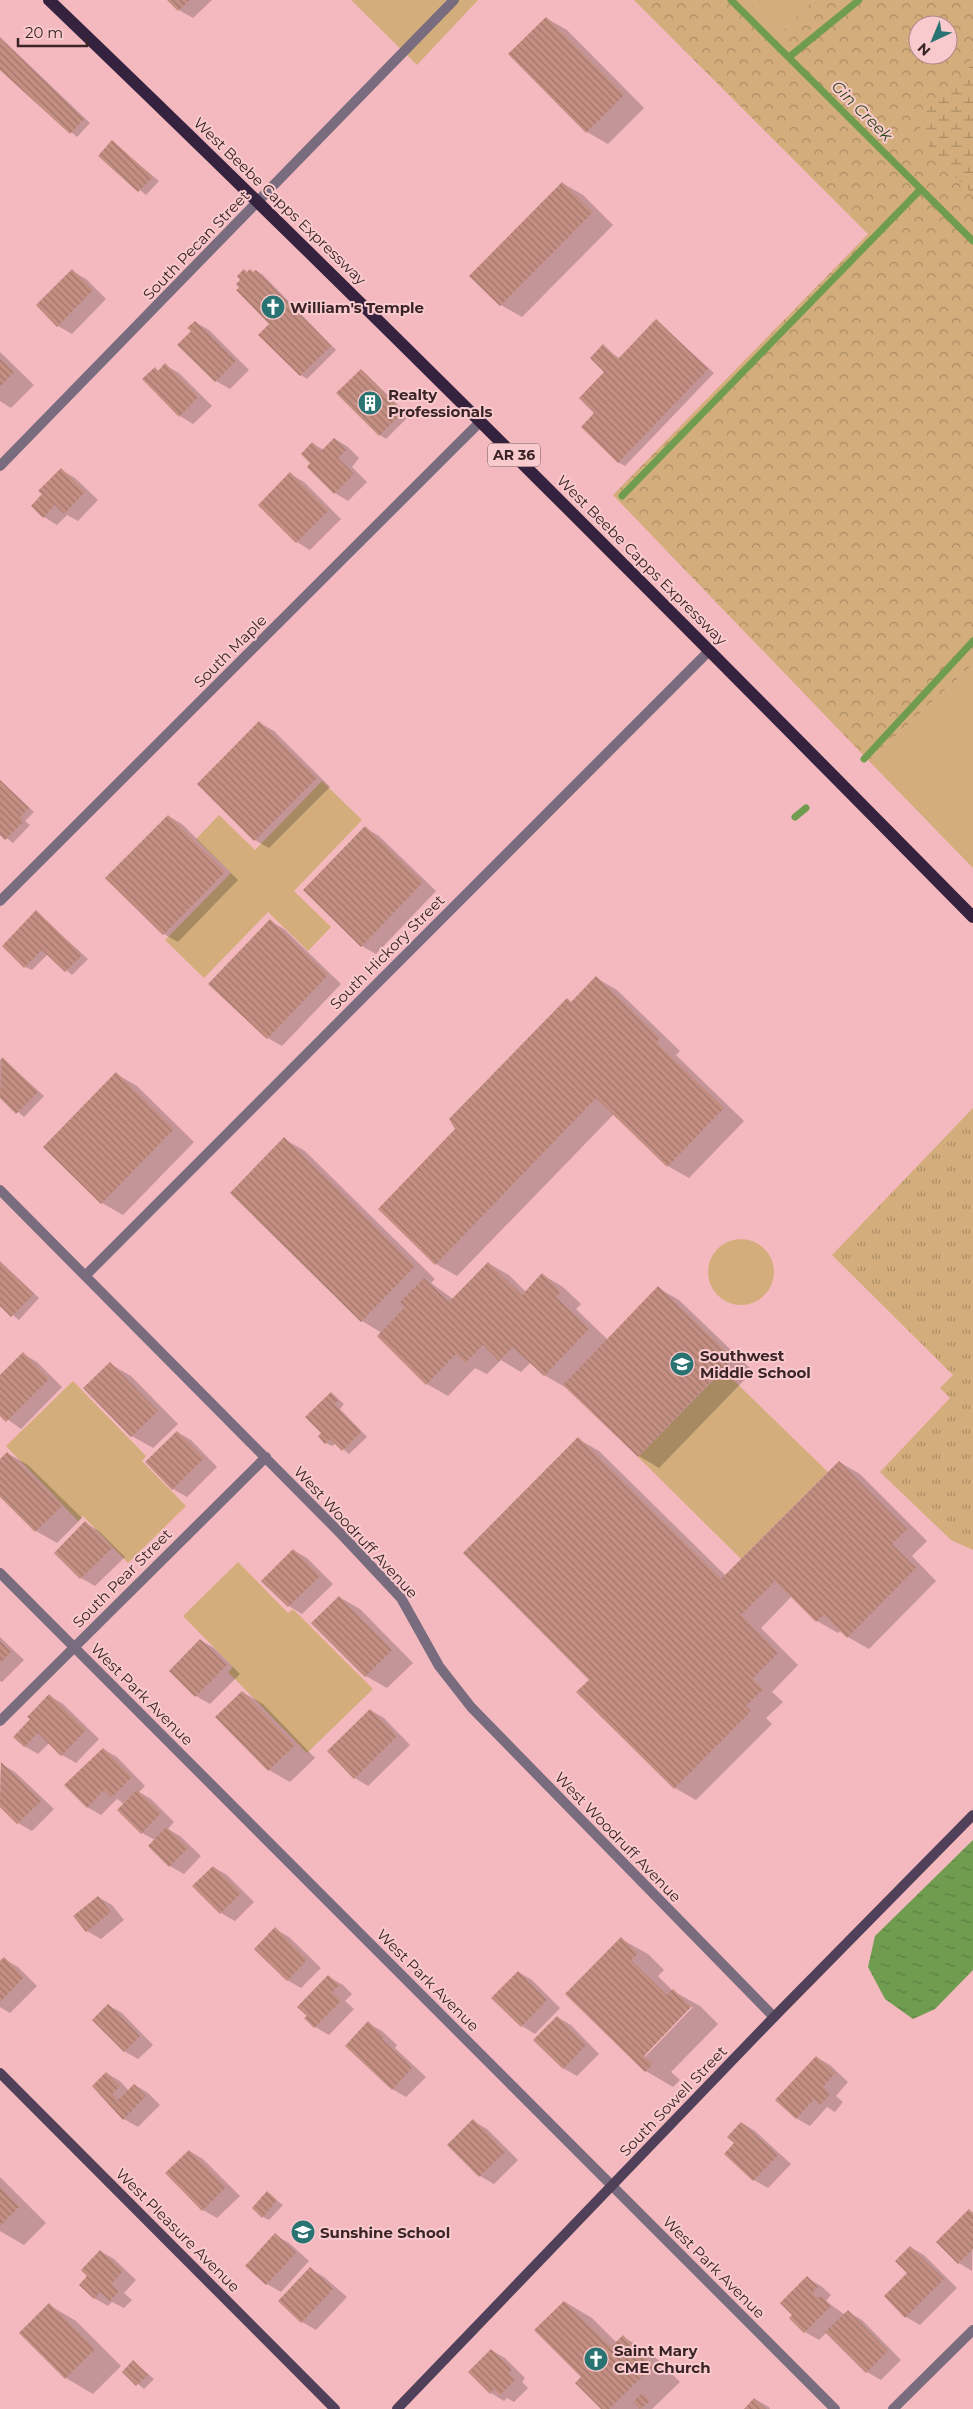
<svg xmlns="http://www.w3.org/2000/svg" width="973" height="2409" font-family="Montserrat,sans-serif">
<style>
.grass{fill:#d3ad7b}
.forest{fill:url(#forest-crowns);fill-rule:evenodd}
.wetland{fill:url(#wetland-marsh)}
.park{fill:url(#park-tufts)}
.water{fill:url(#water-ripples)}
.shadow{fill:#0003;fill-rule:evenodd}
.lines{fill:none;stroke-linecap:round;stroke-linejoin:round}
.stream{stroke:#6f9c4f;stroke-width:7}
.building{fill:url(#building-back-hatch)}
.street{stroke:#786c7e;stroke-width:10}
.secondary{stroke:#514059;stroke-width:10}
.primary{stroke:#35223f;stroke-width:12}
.labels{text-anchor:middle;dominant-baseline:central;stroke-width:4;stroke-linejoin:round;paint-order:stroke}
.shield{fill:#f9cacd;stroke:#735658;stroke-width:1}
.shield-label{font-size:14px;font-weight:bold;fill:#3a2426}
.street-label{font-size:15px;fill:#3a2426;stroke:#f9cacd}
.poi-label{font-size:15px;font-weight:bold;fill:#3a2426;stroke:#f9cacd;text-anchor:start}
.water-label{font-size:16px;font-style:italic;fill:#2d4b15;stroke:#f9cacd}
</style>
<defs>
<pattern id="forest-crowns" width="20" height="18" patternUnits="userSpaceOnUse" patternTransform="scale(1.25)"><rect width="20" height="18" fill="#d3ad7b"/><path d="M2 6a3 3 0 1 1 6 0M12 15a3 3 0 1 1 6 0" fill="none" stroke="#ac8d65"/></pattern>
<pattern id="wetland-marsh" width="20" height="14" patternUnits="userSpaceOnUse" patternTransform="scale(1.25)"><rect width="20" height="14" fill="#d3ad7b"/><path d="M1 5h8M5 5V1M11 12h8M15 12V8" fill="none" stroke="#ac8d65"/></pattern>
<pattern id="park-tufts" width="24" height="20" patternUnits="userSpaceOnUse" patternTransform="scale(1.25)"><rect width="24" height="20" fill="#d3ad7b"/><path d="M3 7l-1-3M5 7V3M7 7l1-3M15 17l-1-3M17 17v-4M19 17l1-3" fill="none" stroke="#ac8d65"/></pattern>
<pattern id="water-ripples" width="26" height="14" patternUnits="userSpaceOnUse" patternTransform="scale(1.25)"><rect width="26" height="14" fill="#6f9c4f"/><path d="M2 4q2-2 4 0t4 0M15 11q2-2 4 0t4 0" fill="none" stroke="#5c7f41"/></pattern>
<pattern id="building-back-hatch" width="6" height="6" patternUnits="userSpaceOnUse" patternTransform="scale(1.25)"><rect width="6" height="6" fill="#c48f82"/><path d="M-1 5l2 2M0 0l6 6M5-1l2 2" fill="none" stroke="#a0756a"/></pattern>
</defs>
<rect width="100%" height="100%" fill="#f4b9be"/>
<path class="grass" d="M351,0H478L417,65Z
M746,0H814L779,34Z
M973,664V868L869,761Z
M322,781L362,820L294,891L331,927L308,951L268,912L204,978L165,940L231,873L196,839L219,815L255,850Z
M708 1272a33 33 0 1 1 66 0a33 33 0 1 1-66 0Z
M723,1370L828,1472L741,1559L638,1457Z
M73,1381L146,1456L142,1461L186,1506L128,1563L83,1516L78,1521L6,1446Z
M238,1562L288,1613L293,1609L373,1689L307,1753L228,1672L233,1667L183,1616Z"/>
<path class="forest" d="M634,0H746L779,34L814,0H973V664L869,761L613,495L868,234ZM918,25H948V55H918Z"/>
<path class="wetland" d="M973,47V194L937,159L919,130L930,103L969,68Z"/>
<path class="park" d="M973,1108V1550L951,1540L880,1472L950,1398L940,1388L953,1375L832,1255Z"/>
<path class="water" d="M973,1840V1970L935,2009L913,2019L885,1999L868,1967L875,1936Z"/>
<path class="shadow" d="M169,0H212L193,18L179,10Z
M546,18L567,30L644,108L608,144L587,132Z
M0,37L90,123L77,137L0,68Z
M112,142L159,181L146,195L99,156Z
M562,183L583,195L613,225L522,317L501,305L471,276Z
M72,271L86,279L106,299L72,334L58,326Z
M256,271L263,275L336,350L307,379L301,375L271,324L248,273Z
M657,321L714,373L625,466L618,462L596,413L606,372L603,346L620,359Z
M195,322L209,330L249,370L230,389L216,381L179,345L193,331Z
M0,352L34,385L11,408L0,401Z
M165,365L179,373L212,406L193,424L180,416L155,369L159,371Z
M361,371L367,375L409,416L386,439L380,435Z
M335,439L348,447L359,458L352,467L367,482L348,501L335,493L312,464L313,444L324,450Z
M61,470L75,478L98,500L78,521L67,515L57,525L44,517V494Z
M290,474L304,482L341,519L310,550L297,542Z
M260,723L274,731L330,787L269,848L255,840L199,784Z
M0,780L34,812L25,821L30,825L13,843L0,833Z
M168,816L182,824L238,880L178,942L164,934Z
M365,828L379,836L436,891L376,954L362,946Z
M36,912L88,959L72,975L48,954L32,970L25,967Z
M270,921L284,929L341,984L282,1046L268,1038L210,984Z
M596,978L617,990L680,1051L676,1055L744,1121L689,1178L668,1166L614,1114L457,1276L436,1264L456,1129L567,1000L573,1003Z
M2,1058L44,1096L24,1117L0,1096V1060Z
M116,1074L137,1086L194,1142L123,1215L102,1203Z
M284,1139L305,1151L435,1279L431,1283L453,1299L488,1263L509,1275L526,1292L543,1275L563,1287L581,1304L576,1309L608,1340L658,1288L679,1300L753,1371L659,1468L639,1456L565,1387L544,1375L531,1362L521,1372L501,1360L487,1374L475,1368L448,1396L427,1384L378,1336L382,1333L362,1321Z
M0,1261L39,1298L19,1320L0,1305Z
M23,1354L37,1362L62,1387L21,1429L0,1414V1377Z
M110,1364L131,1376L178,1424L153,1448L132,1436L85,1388Z
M331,1393L344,1404L340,1409L367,1437L349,1454L336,1443L332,1446L326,1443L322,1433Z
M177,1432L191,1440L217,1467L187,1497L173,1489Z
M578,1439L599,1451L726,1576L839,1462L860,1474L927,1541L912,1556L936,1581L869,1649L848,1637L841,1630L838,1633L817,1621L792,1596L761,1628L798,1665L772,1692L783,1702L766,1718L772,1724L696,1800L675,1788L591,1680Z
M7,1453L28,1465L82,1518L57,1543L36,1531L0,1495V1460Z
M85,1523L99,1531L125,1557L95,1586L81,1578Z
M293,1550L307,1558L333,1584L302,1614L289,1606Z
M339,1597L360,1609L413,1663L387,1688L366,1676L313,1623Z
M0,1637L24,1660L2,1682L0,1681Z
M200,1640L214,1648L240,1674L210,1704L196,1696L170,1671Z
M242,1692L263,1704L315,1758L290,1782L269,1770L217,1717Z
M50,1696L63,1704L99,1739L76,1763L62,1755L49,1743L38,1754L24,1746L32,1719Z
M370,1710L384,1718L410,1745L368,1786L355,1778Z
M103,1749L117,1757L145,1786L139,1792L151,1799L174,1822L168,1829L180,1836L201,1856L184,1874L170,1866L155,1840L142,1833L124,1804L117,1799L101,1815L87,1807Z
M1,1764L15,1772L54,1809L32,1831L18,1823L0,1805Z
M213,1867L227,1875L254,1902L235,1921L221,1913Z
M98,1897L112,1905L124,1920L101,1939L87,1931Z
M275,1929L289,1937L321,1968L301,1988L287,1980Z
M621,1939L648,1954L664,1970L658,1976L673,1991L700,2006L718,2024L671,2072L680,2080L673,2087L646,2071L567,1994ZM690,2007H693L641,2061L639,2059Z
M4,1959L18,1967L37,1986L10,2013L0,2007V1963Z
M518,1972L532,1980L560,2008L535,2034L522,2026Z
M329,1977L343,1985L352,1994L345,2001L354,2009L329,2035L315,2027L306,2018Z
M108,2005L122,2013L153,2045L138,2059L124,2051Z
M557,2017L571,2025L599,2054L577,2076L563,2068Z
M368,2023L382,2031L397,2045L395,2048L426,2077L406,2097L392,2089Z
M816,2057L830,2065L848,2082L836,2096L843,2102L835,2112L827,2107L810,2126L796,2118Z
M106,2073L120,2081L129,2091L135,2085L148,2093L160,2105L138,2127L124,2119L94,2086Z
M473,2121L487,2129L518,2160L494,2184L480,2176L449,2145Z
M742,2123L755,2131L791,2164L768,2188L754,2180L726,2154L736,2143Z
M189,2151L203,2159L240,2196L217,2218L203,2210L167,2173Z
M0,2177L46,2223L24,2245L0,2231Z
M267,2193L283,2205L269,2220L263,2217Z
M969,2211L973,2213L972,2271L959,2263Z
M275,2235L289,2243L309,2261L281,2292L267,2284Z
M910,2247L924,2255L957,2288L920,2325L906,2317Z
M100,2251L114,2259L136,2280L124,2293L132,2300L124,2308L112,2302L108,2306L94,2298Z
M310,2269L324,2277L347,2297L316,2330L302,2322Z
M807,2278L821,2286L831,2295L826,2301L845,2315L848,2312L862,2320L901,2360L881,2380L867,2372L827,2332L819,2340L805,2332L794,2315Z
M565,2302L592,2318L617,2343L623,2337L651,2353L680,2382L652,2409H603L582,2377Z
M49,2305L76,2321L121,2366L93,2394L66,2378Z
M491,2350L505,2358L525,2378L522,2382L528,2388L514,2402L507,2398L504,2401L491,2393Z
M134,2362L154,2379L144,2389L124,2372Z
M755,2399L769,2407L770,2409H745Z"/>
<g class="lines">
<path class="stream" d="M731,0L973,241
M789,57L859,0
M622,496L921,189
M864,759L973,641
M795,817L806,808"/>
</g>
<path class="building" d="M167,0H190L178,11Z
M546,17L624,95L586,133L508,54Z
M0,38L84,119L70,134L0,70Z
M112,140L153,177L138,192L98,156Z
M562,182L593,212L500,306L469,276Z
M72,269L93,290L57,327L36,305Z
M244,269L247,272L250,269L253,272L256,270L331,346L300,376L258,335L269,324L236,290L239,288L236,284L240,280L237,276Z
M656,319L708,369L618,463L581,427L594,413L579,398L604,372L590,358L603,344L618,359Z
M195,321L236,361L215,382L177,345L191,331L187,328Z
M0,359L14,372L0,387Z
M165,363L198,397L179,417L142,379L155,367L158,371Z
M361,369L403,412L379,436L336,393Z
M334,438L346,450L338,458L354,474L334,494L307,467L310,463L301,454L312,442L321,451Z
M61,468L85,492L64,514L55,505L43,518L31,506L42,494L38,491Z
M290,472L328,511L296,543L258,505Z
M259,721L317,778L254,841L197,784Z
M0,780L29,808L20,817L24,821L5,840L0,835Z
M168,815L225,872L163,935L105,878Z
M365,826L423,882L361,947L303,890Z
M36,910L82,955L65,972L42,950L24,968L2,946Z
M270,919L328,975L267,1039L208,984Z
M596,976L660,1038L656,1042L724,1108L667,1167L596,1098L435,1265L378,1209L455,1129L449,1119L567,998L571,1002Z
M2,1057L38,1092L16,1114L0,1098Z
M116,1072L174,1129L101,1204L43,1147Z
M284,1137L415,1266L361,1322L230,1193Z
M0,1262L34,1294L11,1317L0,1306Z
M488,1262L522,1295L542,1273L561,1292L556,1297L589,1329L544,1376L513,1347L499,1361L483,1345L465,1363L456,1354L426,1385L377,1336L405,1307L400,1302L424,1278L449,1302Z
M658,1286L733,1358L638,1457L563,1385Z
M23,1352L49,1379L6,1422L0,1416V1375Z
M110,1362L158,1411L131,1437L83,1388Z
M331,1392L339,1400L334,1404L361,1432L342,1451L330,1439L325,1444L318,1436L321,1433L305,1417Z
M177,1431L204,1458L172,1490L145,1462Z
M578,1437L721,1579L839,1461L907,1529L892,1544L916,1568L847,1638L824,1615L816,1622L775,1581L741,1615L778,1653L752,1679L763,1689L746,1706L751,1711L674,1789L576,1692L589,1680L463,1553Z
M7,1452L62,1506L35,1532L0,1497V1459Z
M85,1521L112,1548L80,1579L54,1553Z
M293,1549L320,1576L288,1607L261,1581Z
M339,1596L392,1650L365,1677L311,1623Z
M200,1639L227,1665L195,1697L169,1671Z
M0,1641L11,1652L0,1663Z
M242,1691L295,1745L268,1771L215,1717Z
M49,1694L86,1730L61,1756L38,1733L24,1747L13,1737L30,1719L27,1717Z
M370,1709L397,1736L354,1779L327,1751Z
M103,1748L132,1777L111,1798L104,1790L87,1808L64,1785Z
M1,1762L41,1801L17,1824L0,1807Z
M137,1790L161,1813L141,1834L117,1810Z
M166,1827L188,1848L169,1867L148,1846Z
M213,1866L241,1893L220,1914L192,1886Z
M98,1896L111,1912L86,1932L73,1916Z
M275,1927L307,1960L287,1981L254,1949Z
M621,1937L638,1954L631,1960L667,1995L673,1989L691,2007L644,2056L653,2064L645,2072L565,1994Z
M4,1957L24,1977L0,2002V1961Z
M518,1971L547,2000L521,2027L491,1998Z
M328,1975L339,1985L332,1992L341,2001L314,2028L304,2018L307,2016L297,2007Z
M108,2004L140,2036L124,2052L92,2020Z
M557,2016L586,2045L563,2069L533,2040Z
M368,2021L384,2037L382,2039L412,2068L392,2090L345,2046Z
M816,2056L835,2073L823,2087L830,2094L820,2105L814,2099L796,2119L775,2100Z
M106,2072L120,2086L112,2094L118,2100L134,2084L146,2096L123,2120L92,2086Z
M473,2119L505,2152L479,2177L447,2145Z
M741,2122L778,2155L753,2181L724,2154L734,2143L727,2137Z
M189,2150L226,2187L202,2211L165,2173Z
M0,2187L19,2207L0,2226Z
M267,2191L277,2200L262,2218L252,2208Z
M969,2209L973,2213V2249L958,2264L936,2242Z
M275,2233L296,2253L266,2285L245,2266Z
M910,2246L944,2279L905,2318L884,2296L907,2273L895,2261Z
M100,2250L123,2271L111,2284L119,2291L110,2301L100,2292L94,2299L79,2285L87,2276L81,2270Z
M310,2267L333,2289L301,2323L278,2301Z
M807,2276L818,2287L812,2293L818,2298L821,2296L831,2306L804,2333L789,2318L792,2315L780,2303Z
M564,2301L611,2347L623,2335L653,2366L609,2409H601L575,2383L581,2377L534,2330Z
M49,2303L95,2349L65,2379L19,2333Z
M848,2310L888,2351L866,2373L825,2332Z
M491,2349L512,2370L508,2373L515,2380L500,2395L494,2389L490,2394L468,2372Z
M133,2360L148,2375L136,2386L122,2372Z
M643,2393L650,2401L640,2409L633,2402Z
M754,2398L766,2409H744Z"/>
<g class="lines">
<path class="street" d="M0,466L454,0
M0,901L481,421
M0,1190L342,1535L401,1598L439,1666L471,1707L774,2017
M86,1275L710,650
M0,1573L835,2409
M0,1721L266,1457
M893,2409L973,2330"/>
<path class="secondary" d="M0,2073L335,2409
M397,2409L774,2017L973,1815"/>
<path class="primary" d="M49,0C362,300 668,608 973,917"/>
</g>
<defs>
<symbol id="church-disc" viewBox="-11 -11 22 22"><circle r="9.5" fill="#297372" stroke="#f9cacd"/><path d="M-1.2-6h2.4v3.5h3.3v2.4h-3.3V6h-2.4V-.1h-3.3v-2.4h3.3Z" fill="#fff"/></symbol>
<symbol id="building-disc" viewBox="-11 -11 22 22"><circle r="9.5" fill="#297372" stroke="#f9cacd"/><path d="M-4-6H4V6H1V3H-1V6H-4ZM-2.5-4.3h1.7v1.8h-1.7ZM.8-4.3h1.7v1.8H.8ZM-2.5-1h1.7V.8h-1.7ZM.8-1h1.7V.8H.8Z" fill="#fff"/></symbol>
<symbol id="school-disc" viewBox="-11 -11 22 22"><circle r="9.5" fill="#297372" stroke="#f9cacd"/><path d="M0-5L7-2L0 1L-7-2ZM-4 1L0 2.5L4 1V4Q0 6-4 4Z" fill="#fff"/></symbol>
</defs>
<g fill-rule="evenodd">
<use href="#church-disc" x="259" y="293" width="28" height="28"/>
<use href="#building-disc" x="356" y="389" width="28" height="28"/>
<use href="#school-disc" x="668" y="1350" width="28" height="28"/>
<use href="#school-disc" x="289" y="2218" width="28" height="28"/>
<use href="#church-disc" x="582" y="2345" width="28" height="28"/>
</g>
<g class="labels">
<rect class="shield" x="488" y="443.5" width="52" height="23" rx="4"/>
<g class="shield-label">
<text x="514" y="455">AR 36</text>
</g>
<g class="street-label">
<text transform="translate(280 201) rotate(44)">West Beebe Capps Expressway</text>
<text transform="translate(196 245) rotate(-46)">South Pecan Street</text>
<text transform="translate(642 560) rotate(45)">West Beebe Capps Expressway</text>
<text transform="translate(230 651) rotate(-45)">South Maple</text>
<text transform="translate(387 952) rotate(-45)">South Hickory Street</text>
<text transform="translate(356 1532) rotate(47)">West Woodruff Avenue</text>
<text transform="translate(122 1578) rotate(-45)">South Pear Street</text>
<text transform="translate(142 1694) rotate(45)">West Park Avenue</text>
<text transform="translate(618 1837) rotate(46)">West Woodruff Avenue</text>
<text transform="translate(428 1980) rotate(45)">West Park Avenue</text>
<text transform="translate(673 2101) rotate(-46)">South Sowell Street</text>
<text transform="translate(178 2230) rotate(45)">West Pleasure Avenue</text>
<text transform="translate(714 2267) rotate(45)">West Park Avenue</text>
</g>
<g class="poi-label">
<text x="290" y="307">William's Temple</text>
<text x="388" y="394">Realty<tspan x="388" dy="17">Professionals</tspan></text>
<text x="700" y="1355">Southwest<tspan x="700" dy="17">Middle School</tspan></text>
<text x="320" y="2232">Sunshine School</text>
<text x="614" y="2350">Saint Mary<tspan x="614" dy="17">CME Church</tspan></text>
</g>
<g class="water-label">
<text transform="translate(862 111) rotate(45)">Gin Creek</text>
</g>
</g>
<g transform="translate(933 40) rotate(224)"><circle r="24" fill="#f9cacd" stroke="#ad888a"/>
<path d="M0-4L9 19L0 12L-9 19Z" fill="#297372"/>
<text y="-8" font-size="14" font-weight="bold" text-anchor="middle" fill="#3a2426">N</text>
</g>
<path d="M18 38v8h69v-8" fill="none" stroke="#3a2426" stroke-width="2.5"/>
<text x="25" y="38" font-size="15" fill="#3a2426" stroke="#f9cacd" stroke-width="4" paint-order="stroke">20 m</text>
</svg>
